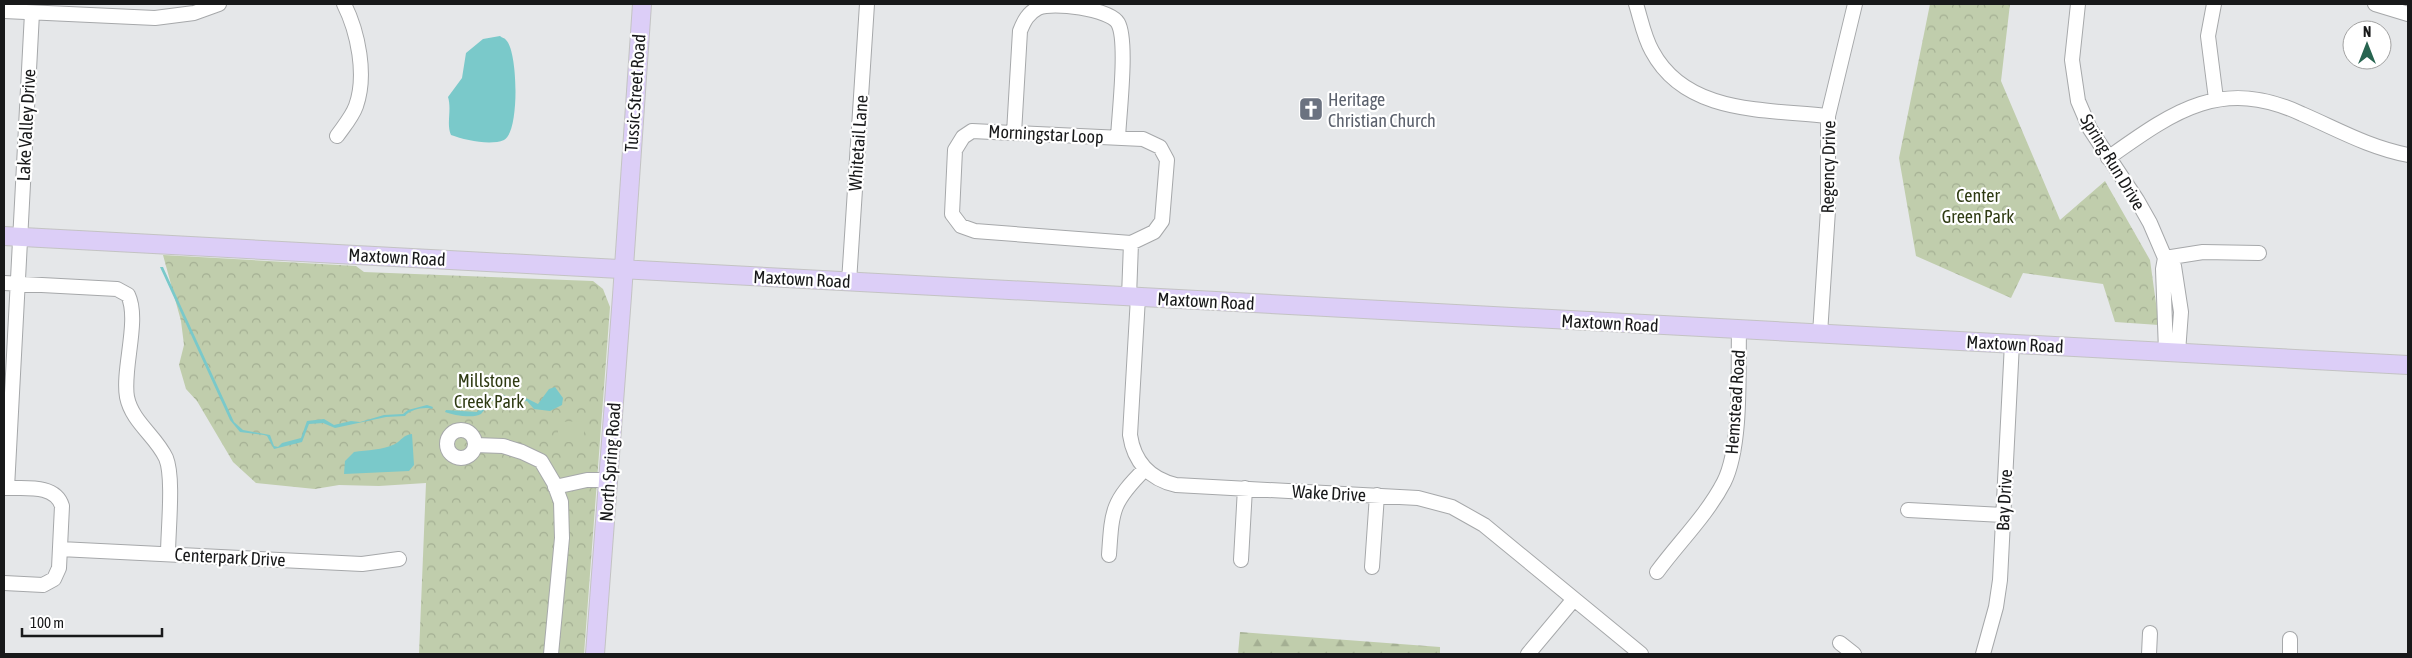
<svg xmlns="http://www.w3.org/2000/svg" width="2412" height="658" font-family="'Asap Condensed',sans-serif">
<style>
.forest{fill:url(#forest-firs)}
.park{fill:url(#park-crowns)}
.pitch{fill:#c0cdac}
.water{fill:#7ac9ca}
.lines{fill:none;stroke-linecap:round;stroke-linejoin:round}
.minor-casing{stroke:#a6a8aa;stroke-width:16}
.major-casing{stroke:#c3c3c3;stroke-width:20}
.minor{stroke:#fff;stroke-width:14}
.major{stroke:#dccef7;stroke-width:18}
.labels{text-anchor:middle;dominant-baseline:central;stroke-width:4.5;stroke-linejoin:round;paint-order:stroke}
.street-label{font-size:18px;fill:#18191a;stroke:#fff}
.worship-label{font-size:18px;fill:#5b616d;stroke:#fff;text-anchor:start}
.park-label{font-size:18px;fill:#2e3a12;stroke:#fff}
</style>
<defs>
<pattern id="forest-firs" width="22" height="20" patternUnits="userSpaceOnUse" patternTransform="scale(1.25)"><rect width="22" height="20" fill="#c0cdac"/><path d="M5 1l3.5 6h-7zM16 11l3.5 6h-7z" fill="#a4af93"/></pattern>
<pattern id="park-crowns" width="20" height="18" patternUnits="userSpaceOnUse" patternTransform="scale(1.25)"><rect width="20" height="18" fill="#c0cdac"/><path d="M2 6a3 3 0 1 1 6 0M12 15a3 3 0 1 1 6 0" fill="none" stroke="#a4af93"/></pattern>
</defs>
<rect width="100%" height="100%" fill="#e5e7e9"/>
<path class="forest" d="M1240,632L1440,647V654H1238Z"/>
<path class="park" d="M1930,4H2010L2001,81L2060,220L2105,181L2150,260L2159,325L2115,322L2103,284L2023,273L2011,298L1916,256L1899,158Z
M163,255L356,266L364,272L593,281L603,289L610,307L584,654H419L426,483L379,486L339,485L315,489L256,483L233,462L197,401L186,389L179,365L184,345L181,321Z"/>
<path class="pitch" d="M584,421V442H558V422Z"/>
<path class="water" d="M500,36C502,38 505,38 506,40C518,51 520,132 504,140C490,146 465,140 451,135C446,124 452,110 448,97L462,78L466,53L483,39Z
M160,267H163L234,422L243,430L270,435L274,446L278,447L282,443L301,438L307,421L324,419L334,425L351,421L360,422L384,415L403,414L408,410L427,405L433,407L432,409C425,406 409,410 405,416L386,417L335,428L323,423L309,424L302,442L274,449L267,436L264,435L240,432L230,420Z
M555,387L563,398L562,405L550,411L534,409L527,401C515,403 504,399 491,401C487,405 485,410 481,414C473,419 453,415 445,412L446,410L477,412L488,399L503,395L514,399L526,398L538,404L549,389Z
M412,434L414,465L409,471L344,474L345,461L354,452C367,450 383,450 395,444C402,440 403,435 412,434Z"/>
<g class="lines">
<defs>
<path id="minor" d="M1636,4C1641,20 1644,37 1652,51C1686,115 1766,109 1828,116
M2078,4L2072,60L2078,101L2090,129L2137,200L2150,223L2165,258L2174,266L2181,312L2178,352
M2214,4L2208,36L2216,99
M2375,4L2408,14
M4,11L155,18L194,13L219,4
M1014,133L1020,31C1024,21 1028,13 1038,8C1052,1 1110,9 1118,23C1128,41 1119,114 1118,138
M337,136C344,126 352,117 356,106C367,75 358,32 344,4
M2108,158C2173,112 2221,76 2302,114C2339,130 2368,147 2408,155
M2165,258L2203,252L2259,253
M2165,258L2163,269L2166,351
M849,282L867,4
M4,283L117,289L128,295C140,320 122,369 127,397C132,422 156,436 166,458C174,477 168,531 168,554
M1129,297L1131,243L1154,232L1162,221L1167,160L1160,147L1143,139L972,131L963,137L955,150L952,214L961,226L975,231L1131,243
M1138,297L1130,435C1134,462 1150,479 1176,485L1418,498L1452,507L1484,525L1641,654
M1820,334L1828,210V116L1855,4
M447 444a14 14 0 1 1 28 0a14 14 0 1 1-28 0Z
M475,445L503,446L522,452L541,461L554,483L561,502L562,538L551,654
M555,487L587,480H609
M4,488C23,489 55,483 62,506L59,568L54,579L43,585L4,583
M7,488L32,13
M1908,510L2003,515
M60,549L362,564L399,559
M1109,555C1112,509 1112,502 1145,469
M1241,560L1245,488
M1372,567L1377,495
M1657,572C1679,542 1707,515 1724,482C1742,446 1738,371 1739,330
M1840,643L1854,654
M1528,654L1574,599
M1983,654L1996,607L2000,580L2012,343
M2149,654L2150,633
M2290,654V639"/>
<path id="major" d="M4,236L2408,365
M595,654L622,296L642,4"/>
</defs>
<use href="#minor" class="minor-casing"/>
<use href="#major" class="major-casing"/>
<use href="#minor" class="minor"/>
<use href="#major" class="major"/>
</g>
<defs>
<symbol id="church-square" viewBox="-11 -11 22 22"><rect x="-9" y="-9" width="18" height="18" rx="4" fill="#6b7280" stroke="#fff"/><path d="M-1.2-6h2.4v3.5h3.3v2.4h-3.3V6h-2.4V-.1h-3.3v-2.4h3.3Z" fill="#fff"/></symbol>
</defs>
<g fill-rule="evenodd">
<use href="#church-square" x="1297" y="95" width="28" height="28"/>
</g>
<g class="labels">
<g class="street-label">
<text transform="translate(635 93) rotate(-86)">Tussic Street Road</text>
<text transform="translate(26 125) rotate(-87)">Lake Valley Drive</text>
<text transform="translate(1046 134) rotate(3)">Morningstar Loop</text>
<text transform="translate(858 143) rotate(-86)">Whitetail Lane</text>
<text transform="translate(2113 162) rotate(59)">Spring Run Drive</text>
<text transform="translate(1828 167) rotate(-89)">Regency Drive</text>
<text transform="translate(397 257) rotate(3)">Maxtown Road</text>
<text transform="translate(802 279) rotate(3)">Maxtown Road</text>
<text transform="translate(1206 301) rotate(3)">Maxtown Road</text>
<text transform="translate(1610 323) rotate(3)">Maxtown Road</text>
<text transform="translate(2015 344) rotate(3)">Maxtown Road</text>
<text transform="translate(1735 402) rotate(-86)">Hemstead Road</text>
<text transform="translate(610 462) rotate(-86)">North Spring Road</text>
<text transform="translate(1329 493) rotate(3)">Wake Drive</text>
<text transform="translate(2004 500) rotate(-87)">Bay Drive</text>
<text transform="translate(230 557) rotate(3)">Centerpark Drive</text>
</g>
<g class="worship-label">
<text x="1328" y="99">Heritage<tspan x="1328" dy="21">Christian Church</tspan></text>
</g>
<g class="park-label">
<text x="1978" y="195">Center<tspan x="1978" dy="21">Green Park</tspan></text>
<text x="489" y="380">Millstone<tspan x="489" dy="21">Creek Park</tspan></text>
</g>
</g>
<rect width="2412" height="658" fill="none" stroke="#18191a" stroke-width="10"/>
<g transform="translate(2367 45)"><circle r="24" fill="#ffffff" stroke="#a3a3a3"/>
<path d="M0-4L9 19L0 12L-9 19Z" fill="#276450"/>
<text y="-8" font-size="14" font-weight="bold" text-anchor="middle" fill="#18191a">N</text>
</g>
<path d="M22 628v8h140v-8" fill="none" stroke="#18191a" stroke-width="2.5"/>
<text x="30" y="628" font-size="15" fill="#18191a" stroke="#ffffff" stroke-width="4" paint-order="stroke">100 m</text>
</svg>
